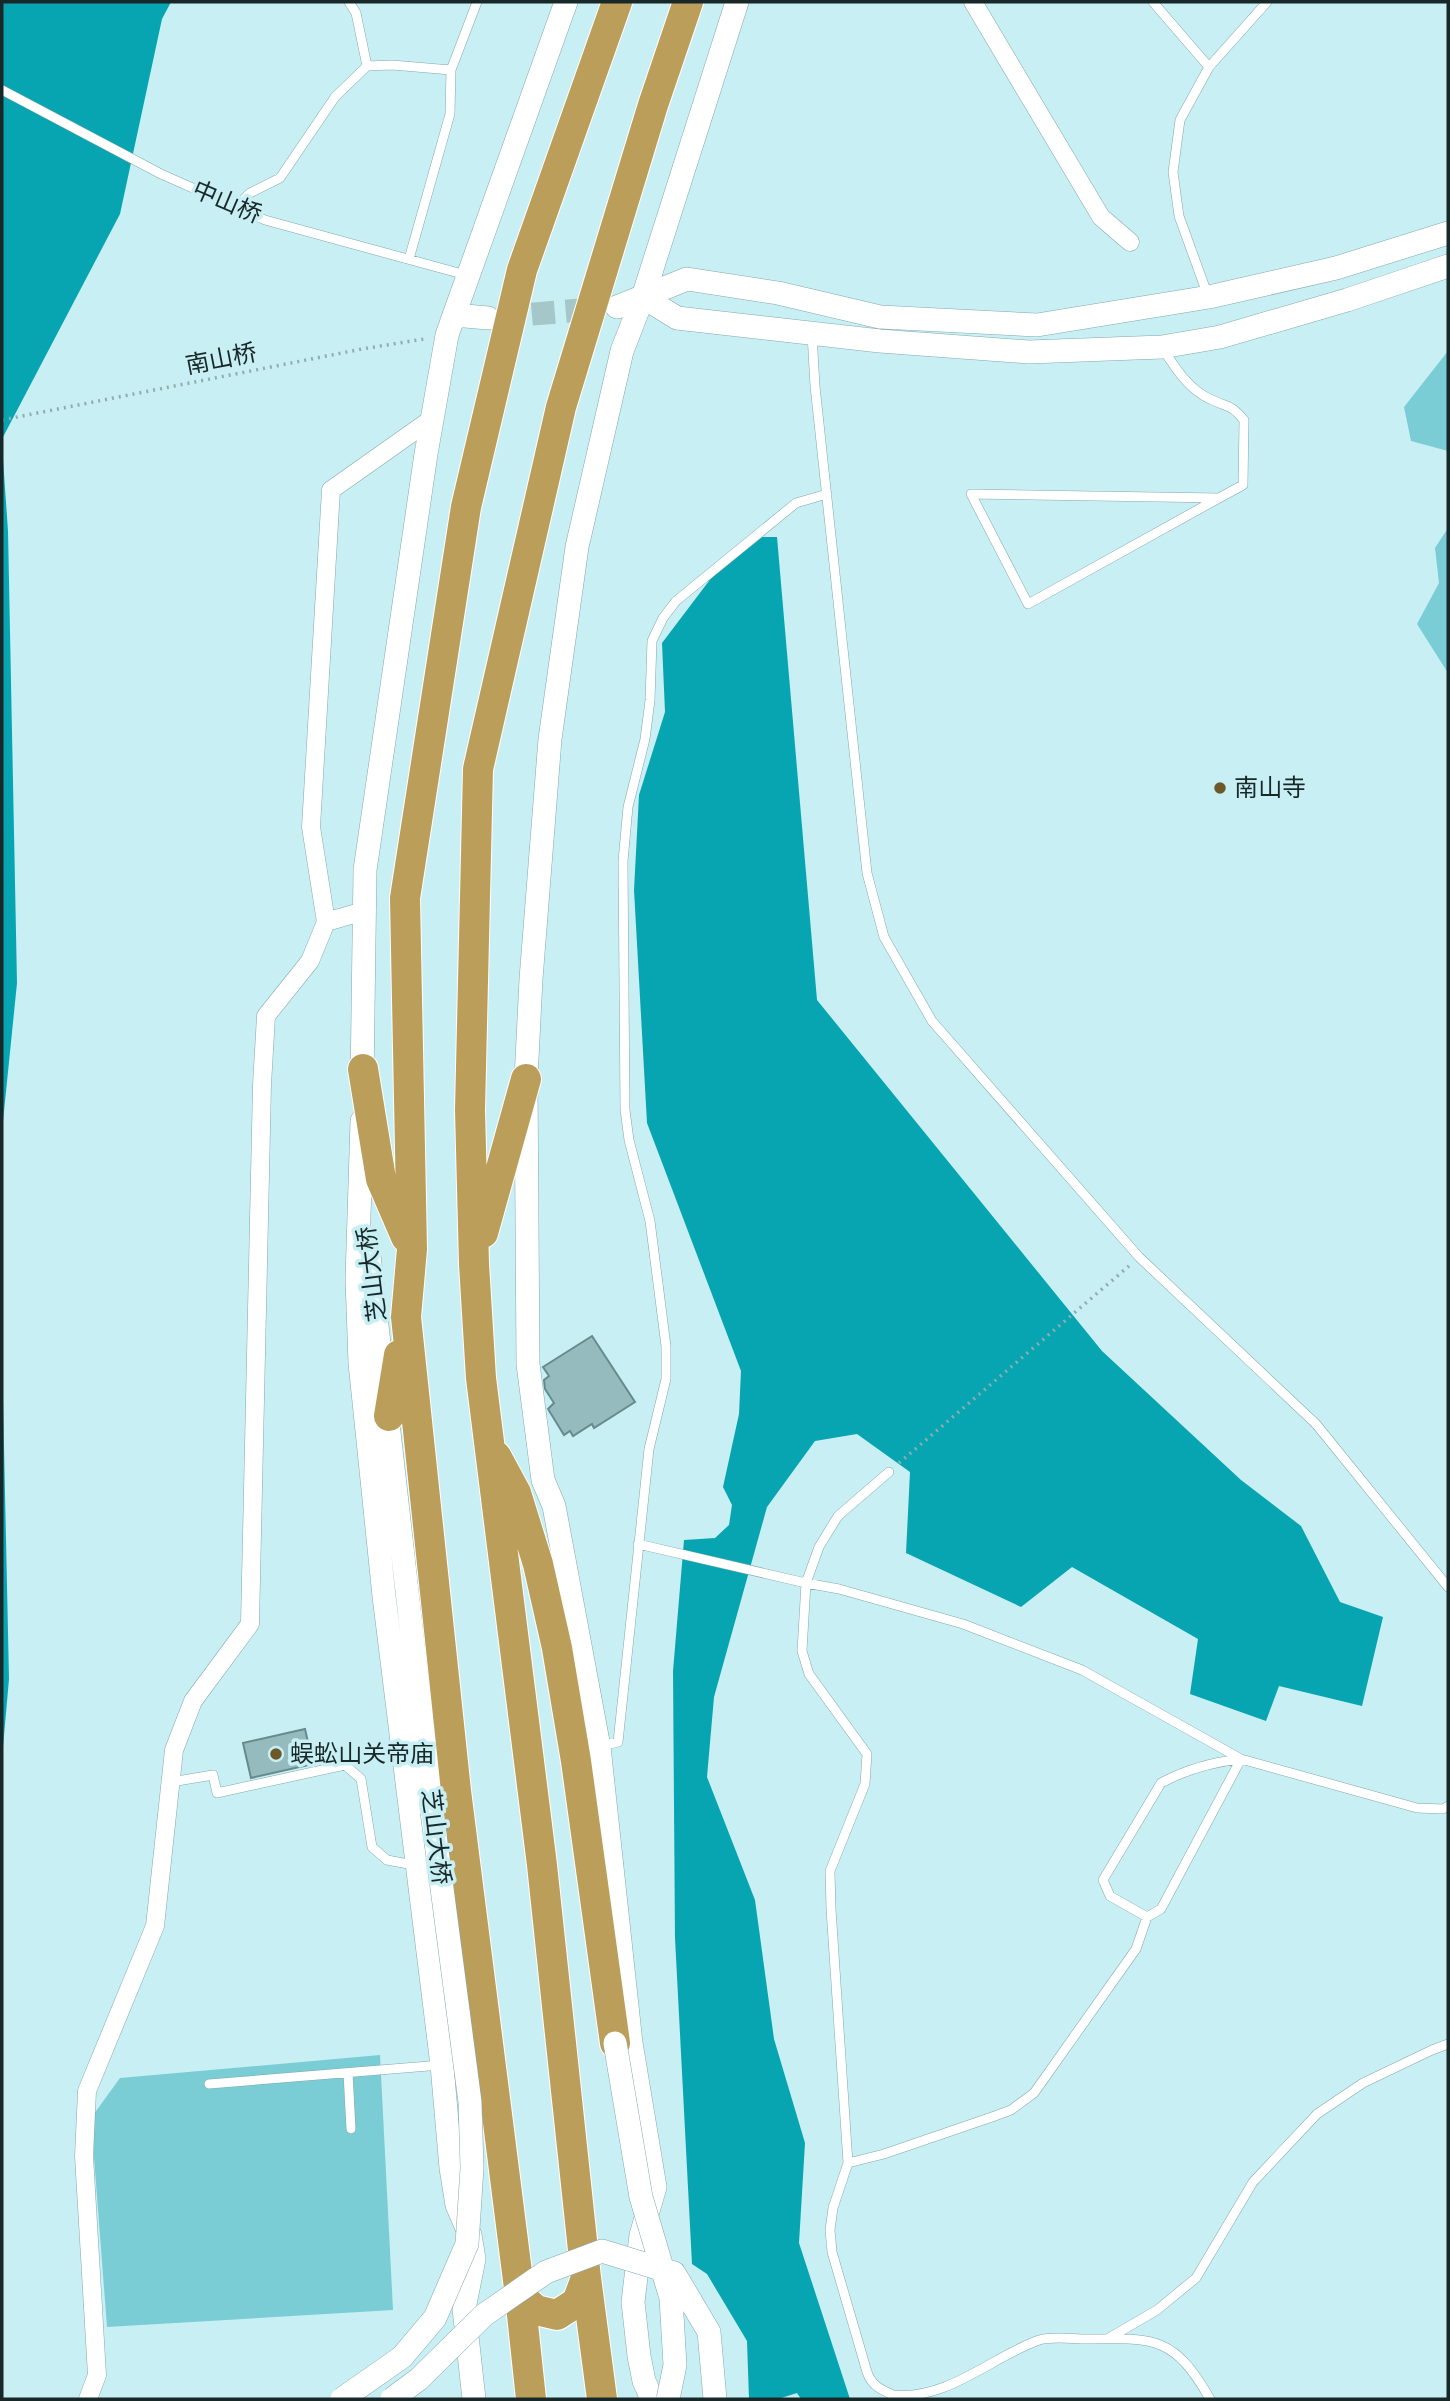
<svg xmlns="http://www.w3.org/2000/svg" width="1450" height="2401" font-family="Signika,'Noto Sans SC',sans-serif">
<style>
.green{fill:#7acdd5}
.water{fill:#07a5b1}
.building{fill:#95bbbf;stroke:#668b8e;stroke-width:2}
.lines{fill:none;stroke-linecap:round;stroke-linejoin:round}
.tertiary-tunnel{stroke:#a5c7ca;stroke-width:23;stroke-dasharray:23 11;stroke-linecap:butt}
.service-casing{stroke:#83a9ac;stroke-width:10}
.minor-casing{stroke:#83a9ac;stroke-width:19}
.tertiary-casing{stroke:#83a9ac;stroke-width:24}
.trunk-casing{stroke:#fff;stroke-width:32}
.path{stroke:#8eadb0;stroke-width:3.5;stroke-dasharray:2 5;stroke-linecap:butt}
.service{stroke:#fff;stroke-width:9}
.minor{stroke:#fff;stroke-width:18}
.tertiary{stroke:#fff;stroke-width:23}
.trunk{stroke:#bc9e5b;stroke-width:30}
.tertiary-bridge-casing{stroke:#83a9ac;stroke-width:24;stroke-linecap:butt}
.tertiary-bridge{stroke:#fff;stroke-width:23}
.poi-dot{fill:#6f5828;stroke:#c8eff3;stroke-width:2.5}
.labels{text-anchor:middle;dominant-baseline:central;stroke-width:7;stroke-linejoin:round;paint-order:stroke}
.street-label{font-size:24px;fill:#182728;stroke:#c8eff3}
.poi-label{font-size:24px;fill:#182728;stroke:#c8eff3;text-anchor:start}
</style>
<rect width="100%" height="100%" fill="#c8eff3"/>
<path class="green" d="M1448,351V451L1411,441L1404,407Z
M1448,528V673L1417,624L1439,583L1435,548Z
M380,2055L393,2310L107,2327L91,2118L120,2078Z"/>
<path class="water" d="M2,2H171L162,19L120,214L2,439Z
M2,445L8,531L17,983L2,1131Z
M762,537H777L817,1000L1102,1351L1241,1480L1301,1526L1340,1602L1383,1617L1362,1706L1279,1686L1266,1721L1190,1694L1198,1639L1072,1567L1021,1607L906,1553L910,1472L857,1434L815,1441L767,1507L714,1697L707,1777L755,1900L774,2039L805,2143L799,2243L850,2399H801L797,2393L778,2399H749L747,2341L707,2274L692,2264L675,1938L673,1671L684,1540L715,1538L729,1525L732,1505L723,1487L739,1414L741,1371L647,1123L634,890L639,795L665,712L662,643L712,577Z
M2,1353L9,1679L2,1758Z"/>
<path class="building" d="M592,1336L635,1402L594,1428L592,1424L573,1436L570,1431L564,1435L548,1409L554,1403L545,1389L544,1380L549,1376L543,1367Z
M305,1729L313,1764L251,1778L243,1743Z"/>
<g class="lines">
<path class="tertiary-tunnel" d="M498,317L604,308"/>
<defs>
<path id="service" d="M349,2L356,13L367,66
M1153,2L1209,67
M2,90L161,174L265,220L466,275
M236,207L250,193L280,178L335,97L367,66L392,65L451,70
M409,259L450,114L451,70L477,2
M1208,296L1179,216L1173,172L1180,120L1209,67L1267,2
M812,334L815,386L867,873L884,937L932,1021L1139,1257L1316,1424L1448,1587
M1163,349C1176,369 1189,390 1212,400C1230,408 1230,404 1244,420L1243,485L1219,498L1028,604L971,494L1219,498
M889,1472L838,1516L819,1547L806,1583L802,1651L809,1674L867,1754L865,1784L830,1871L831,1909L848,2163L833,2208L830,2230L832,2252L867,2372C872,2386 880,2389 893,2395C947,2401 993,2356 1039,2340C1053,2336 1072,2339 1087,2339C1155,2338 1174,2336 1210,2399
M638,1544L806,1583L839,1589L963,1624L1082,1670L1241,1759L1417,1808L1443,1809L1448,1806
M601,1746L618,1742L649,1449L666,1379V1346L650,1221L629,1140L625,1110L623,861L628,807L645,739L650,700L652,641L663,618L676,601L796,503L827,494
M1241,1759L1161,1909L1147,1917L1110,1896L1103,1880L1161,1783C1187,1769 1212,1762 1241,1759Z
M171,1782L213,1775L217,1793L345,1765L361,1779L372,1847L387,1860L414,1865
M348,2073L351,2129
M209,2084L441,2065
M848,2163L884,2154L992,2117L1011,2110L1034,2093L1136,1949L1147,1917
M1109,2338L1157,2310L1196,2278L1253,2182L1317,2114L1363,2083L1432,2050L1448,2044"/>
<path id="minor" d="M973,2L1101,217L1130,242
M326,922L364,911
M88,2399L97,2375L84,2156L87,2091L155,1926L174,1750L193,1701L250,1624L262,1085L266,1016L310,961L326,922L311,827L331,490L433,418"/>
<path id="tertiary" d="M643,297L677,318L880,341L1029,352L1162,347L1220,337L1347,300L1448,266
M617,307L687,279L778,293L880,317L1037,325L1209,297L1336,268L1448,233
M454,315L488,318
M362,1083L365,870L426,454L447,335L566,2
M362,1121L357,1279L360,1363L384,1596L442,2065L451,2168L457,2205L470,2235L474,2259L464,2309L474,2399
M369,1255L432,1812
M652,2399L644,2381L639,2356L633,2302L641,2235L655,2187L631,2043L599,1747L554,1506L543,1480L528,1364L526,1079L531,979L550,739L577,547L622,351L643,297L737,2"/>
<path id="trunk" d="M363,1069L381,1179L406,1237
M483,1233L526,1079
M389,1416L399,1355
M496,1456L516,1493L538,1564L557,1648L576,1761L615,2043
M520,2296L536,2310L557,2315L577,2302L586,2278
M531,2399L520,2296L456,1791L406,1317L412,1249L405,898L466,507L522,270L617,2
M602,2399L586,2278L542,1865L481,1378L474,1264L470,1110L478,769L561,407L653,105L688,2"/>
</defs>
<use href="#service" class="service-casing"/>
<use href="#minor" class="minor-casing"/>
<use href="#tertiary" class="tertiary-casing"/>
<use href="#trunk" class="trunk-casing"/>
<path class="path" d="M2,420L362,349L424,339
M899,1463L1129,1266"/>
<use href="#service" class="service"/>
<use href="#minor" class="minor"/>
<use href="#tertiary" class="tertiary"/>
<use href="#trunk" class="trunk"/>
<defs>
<path id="tertiary-bridge" d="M615,2043L641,2197L671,2298L675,2365L668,2399
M342,2399L402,2357L435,2318L467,2244L472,2168L470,2102L432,1812
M392,2399L419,2379L484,2315L546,2272L602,2251L674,2273L709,2332L715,2399"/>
</defs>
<use href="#tertiary-bridge" class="tertiary-bridge-casing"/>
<use href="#tertiary-bridge" class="tertiary-bridge"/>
</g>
<g class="poi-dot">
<circle cx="1220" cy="788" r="7"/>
<circle cx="276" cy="1754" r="7"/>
</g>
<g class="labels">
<g class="street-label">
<text transform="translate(227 202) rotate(23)">中山桥</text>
<text transform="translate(221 359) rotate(-11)">南山桥</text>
<text transform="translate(372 1274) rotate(-97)">芝山大桥</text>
<text transform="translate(436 1837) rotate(83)">芝山大桥</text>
</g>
<g class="poi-label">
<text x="1234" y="788">南山寺</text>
<text x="290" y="1754">蜈蚣山关帝庙</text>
</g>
</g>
<rect width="1450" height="2401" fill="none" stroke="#182728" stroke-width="7"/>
</svg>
